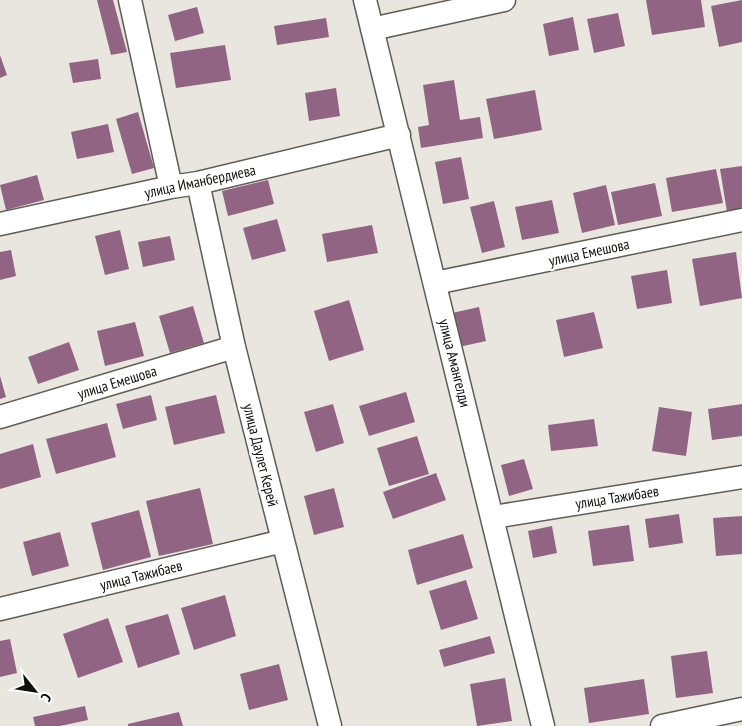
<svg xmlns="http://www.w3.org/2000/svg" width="742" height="726" font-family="'PT Sans Narrow',sans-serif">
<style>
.building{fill:#926483}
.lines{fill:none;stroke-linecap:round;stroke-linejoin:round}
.minor-casing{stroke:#5f5d56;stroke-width:25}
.minor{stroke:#fff;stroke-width:22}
.labels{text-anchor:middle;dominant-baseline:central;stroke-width:5;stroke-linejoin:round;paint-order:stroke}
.street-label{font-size:15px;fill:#0e0e0b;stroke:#fff}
</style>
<rect width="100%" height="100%" fill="#e8e6de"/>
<path class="building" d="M97,0H113L127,52L111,55Z
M646,0H701L705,27L652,35Z
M742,0V42L719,47L711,6Z
M197,7L204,33L175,41L168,15Z
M618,13L625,46L594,53L587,19Z
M573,17L579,50L549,56L543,24Z
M326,18L329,37L277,45L274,26Z
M225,45L231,80L176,88L170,53Z
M0,55L7,75L0,78Z
M98,59L101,79L73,83L69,63Z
M454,80L460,120L480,117L483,138L421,148L418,127L429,125L423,85Z
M336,88L340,116L309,121L305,93Z
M535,90L542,130L494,139L486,99Z
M138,112L154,168L132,174L116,119Z
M108,124L114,152L77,159L71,132Z
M461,157L469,199L443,204L435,162Z
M742,166V209L727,212L720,169Z
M716,169L723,203L672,212L666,178Z
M37,175L44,200L6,210L0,185Z
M268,180L274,204L228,216L222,191Z
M655,183L662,216L618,225L611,192Z
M606,185L615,225L582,233L573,193Z
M552,200L559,233L522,240L515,207Z
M494,201L505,247L482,253L470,207Z
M277,219L286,251L252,260L243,228Z
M372,225L378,253L327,262L322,234Z
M120,230L129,269L105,275L95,236Z
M170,236L175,260L143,267L138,242Z
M11,250L16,276L0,280V252Z
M736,252L742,298L700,306L692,259Z
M667,270L672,303L637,309L631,276Z
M349,300L364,350L329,361L314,311Z
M193,306L204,343L170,353L159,316Z
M479,307L486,341L459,347L452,313Z
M594,312L603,348L564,357L556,320Z
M135,322L144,356L105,366L97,331Z
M69,342L79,370L38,384L28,357Z
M0,376L6,397L0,399Z
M406,392L415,422L369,436L359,406Z
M151,395L157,420L123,429L116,404Z
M216,395L225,433L174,445L165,407Z
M333,404L344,443L316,452L304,412Z
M742,404V436L712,440L708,409Z
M659,407L692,412L686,456L652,451Z
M594,419L598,446L551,451L548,425Z
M107,423L116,457L56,474L46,439Z
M417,436L429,474L389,486L377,448Z
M33,444L41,477L0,489V454Z
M524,459L533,489L509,496L501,465Z
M436,473L446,500L393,519L383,492Z
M200,488L213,544L159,556L146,501Z
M334,488L344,527L314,535L304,496Z
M139,510L151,557L103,570L91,523Z
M679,514L683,543L649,548L645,519Z
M742,516V554L716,556L713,518Z
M629,525L634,561L593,566L588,531Z
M552,526L557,553L533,558L528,531Z
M60,532L69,566L32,576L23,542Z
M463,534L473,568L417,585L408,550Z
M466,580L478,619L441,630L429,591Z
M225,595L236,636L194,650L181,608Z
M168,614L180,654L138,668L125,626Z
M108,618L123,662L78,678L63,634Z
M490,636L495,653L444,667L439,650Z
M10,639L17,673L0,677V641Z
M707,651L713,693L676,698L671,656Z
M279,664L288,700L249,710L240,674Z
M505,678L512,721L477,726L470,684Z
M644,679L649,714L589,723L584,688Z
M85,706L88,720L60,726H35L33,717Z
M179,712L183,726H128V724Z"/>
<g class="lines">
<defs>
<path id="minor" d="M130,0L171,187
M365,0L543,726
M372,29L504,0
M198,183L234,347L330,726
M0,224L171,187L198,183L399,135
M435,283L742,220
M0,417L234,347
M493,517L742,477
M0,609L283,541
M662,726L742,709"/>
</defs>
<use href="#minor" class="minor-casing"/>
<use href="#minor" class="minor"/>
</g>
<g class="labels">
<g class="street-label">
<text transform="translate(200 181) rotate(-12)">улица Иманбердиева</text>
<text transform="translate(589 252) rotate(-12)">улица Емешова</text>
<text transform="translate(455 363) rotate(76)">улица Амангелди</text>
<text transform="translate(117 382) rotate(-17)">улица Емешова</text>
<text transform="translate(261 455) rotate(76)">улица Даулет Керей</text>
<text transform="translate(617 497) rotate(-9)">улица Тажибаев</text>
<text transform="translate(141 575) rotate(-14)">улица Тажибаев</text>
</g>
</g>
<g transform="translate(35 691) rotate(120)" stroke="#ffffff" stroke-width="4" paint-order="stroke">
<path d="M0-4L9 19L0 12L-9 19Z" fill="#0e0e0b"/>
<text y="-8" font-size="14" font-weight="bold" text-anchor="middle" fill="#0e0e0b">С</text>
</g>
</svg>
